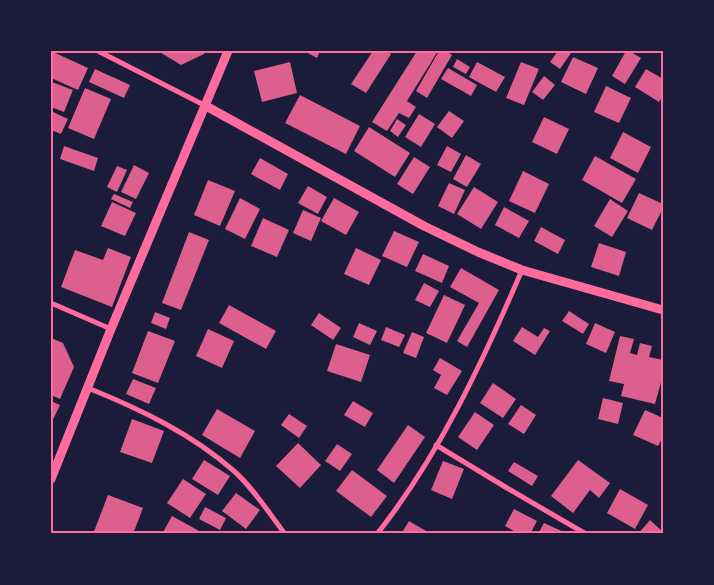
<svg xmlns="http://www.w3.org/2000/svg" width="714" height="585" font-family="'Archivo Narrow',sans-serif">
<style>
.building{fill:#dd5f8e}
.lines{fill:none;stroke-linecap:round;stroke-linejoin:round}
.minor{stroke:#ff6b9d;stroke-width:5}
.tertiary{stroke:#ff6b9d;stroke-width:9}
.neatline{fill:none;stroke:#ff6b9d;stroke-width:2}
</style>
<rect width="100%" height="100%" fill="#1b1b3a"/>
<path class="building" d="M51,51L88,68L78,90L51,78Z
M158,51H205L204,54L181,65Z
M304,51H320L317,58Z
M373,51H387L391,54L366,93L351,84Z
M417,51H438L407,101L416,107L409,118L399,113L387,131L372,122Z
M439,51H446L452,55L427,98L416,91Z
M558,51L571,53L560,69L550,62Z
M626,51H629L641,58L625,84L612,76Z
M573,57L598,68L586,94L561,82Z
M457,59L470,67L466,74L453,67Z
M290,62L297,93L262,102L254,71Z
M477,62L505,77L496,92L469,77Z
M521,62L539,69L524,105L506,98Z
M448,68L477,85L471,96L441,79Z
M95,69L130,85L124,98L89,82Z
M646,69L663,79V95L659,102L635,87Z
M544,76L555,85L543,100L532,92Z
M52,82L73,90L64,112L51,107Z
M606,86L631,98L619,123L594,112Z
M85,88L111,99L94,139L68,128Z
M300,95L360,126L346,154L285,123Z
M449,111L464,121L452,138L437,127Z
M53,112L68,119L61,134L51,130Z
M419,114L435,124L421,147L405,137Z
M544,117L569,129L557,154L532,142Z
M397,119L406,125L398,137L390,131Z
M369,127L410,153L395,177L354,151Z
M623,132L651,147L638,173L610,158Z
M64,146L98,158L94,171L60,159Z
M447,146L461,154L451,172L437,165Z
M466,155L481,164L467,187L453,179Z
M595,156L636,179L622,203L582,180Z
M414,157L430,167L413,194L397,184Z
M260,158L288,174L280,190L251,174Z
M134,165L149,173L136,199L121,192Z
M117,166L127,170L117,192L107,187Z
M523,171L549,184L535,213L509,201Z
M208,180L235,191L220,226L194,215Z
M449,183L465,190L454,214L438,206Z
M308,186L327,197L318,214L298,203Z
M474,187L498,202L481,229L457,214Z
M639,193L663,204V208L652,230L627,218Z
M114,194L133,202L130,208L111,199Z
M240,198L260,209L245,239L225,229Z
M334,198L359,212L346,235L321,221Z
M610,199L628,211L612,237L594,226Z
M112,202L136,213L125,236L101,226Z
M504,207L529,221L519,238L495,225Z
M303,210L321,218L311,241L293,233Z
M263,218L289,230L277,257L251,246Z
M541,227L565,240L558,254L534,241Z
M394,231L419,242L407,267L382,256Z
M189,232L209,240L181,310L162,303Z
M599,243L626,252L619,276L591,267Z
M108,248L131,257L112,307L61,287L75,250L103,260Z
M356,248L381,260L369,285L344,274Z
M423,254L449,266L442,283L415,271Z
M461,268L499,290L467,347L457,341L479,303L450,287Z
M424,283L439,291L430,307L415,300Z
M444,295L465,305L447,343L426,333Z
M229,305L276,331L266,349L219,323Z
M569,311L589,324L583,334L562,321Z
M155,312L170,318L166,329L151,323Z
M319,313L341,328L333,340L311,325Z
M359,323L377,331L370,345L353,337Z
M595,323L615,332L606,353L586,344Z
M386,327L405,335L399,347L381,340Z
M522,327L538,337L544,328L550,331L535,355L513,341Z
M208,329L234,341L222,368L196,356Z
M148,331L175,341L158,383L132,373Z
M412,332L424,337L416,358L403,353Z
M620,336L634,339L630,353L637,355L640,343L652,346L649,357L663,360V375L655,404L621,396L624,384L609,381Z
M51,338L63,343L74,367L60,399L51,395Z
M336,344L370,355L361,382L327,371Z
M440,358L462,371L447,395L434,388L441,375L433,370Z
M133,379L156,388L149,404L126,394Z
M493,383L516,399L503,418L480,403Z
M603,398L623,403L618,424L598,419Z
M51,401L60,405L51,424Z
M353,401L373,413L365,427L344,415Z
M521,405L536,415L524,434L508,424Z
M217,409L255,431L240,458L202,435Z
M645,410L663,418V437L658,446L633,435Z
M475,412L494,425L477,450L458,437Z
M289,414L307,426L299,438L281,425Z
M132,419L164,431L152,463L120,452Z
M408,425L425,437L394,483L377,470Z
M298,443L321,465L300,488L276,466Z
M337,444L352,454L340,471L325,461Z
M204,460L230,476L218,495L192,479Z
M578,460L610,483L599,498L590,490L573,513L551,496Z
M443,461L464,469L452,499L431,490Z
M514,462L538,476L532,486L508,471Z
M352,470L387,496L371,517L336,491Z
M183,479L206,494L190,518L167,503Z
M620,489L648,505L635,529L607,513Z
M236,493L260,510L246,529L222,511Z
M108,495L143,508L133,534H93Z
M205,507L226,518L220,530L199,519Z
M514,509L537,521L530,534H519L505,526Z
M172,516L201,532L200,534H162Z
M650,520L663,532V534H638Z
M409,521L431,534H401Z
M544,523L568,534H538Z"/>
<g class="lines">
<path class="minor" d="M98,51L206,106
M51,303L111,329
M88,388C140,409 192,434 234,471C254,489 269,513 285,534
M436,445L507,488L586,534
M377,534C439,456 483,361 522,270"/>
<path class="tertiary" d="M206,106L424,226L478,252L522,270L663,310
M51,479L111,329L228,51"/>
</g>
<rect width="714" height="585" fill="none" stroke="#1b1b3a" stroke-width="105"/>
<rect x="52" y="52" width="610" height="480" class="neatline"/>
</svg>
